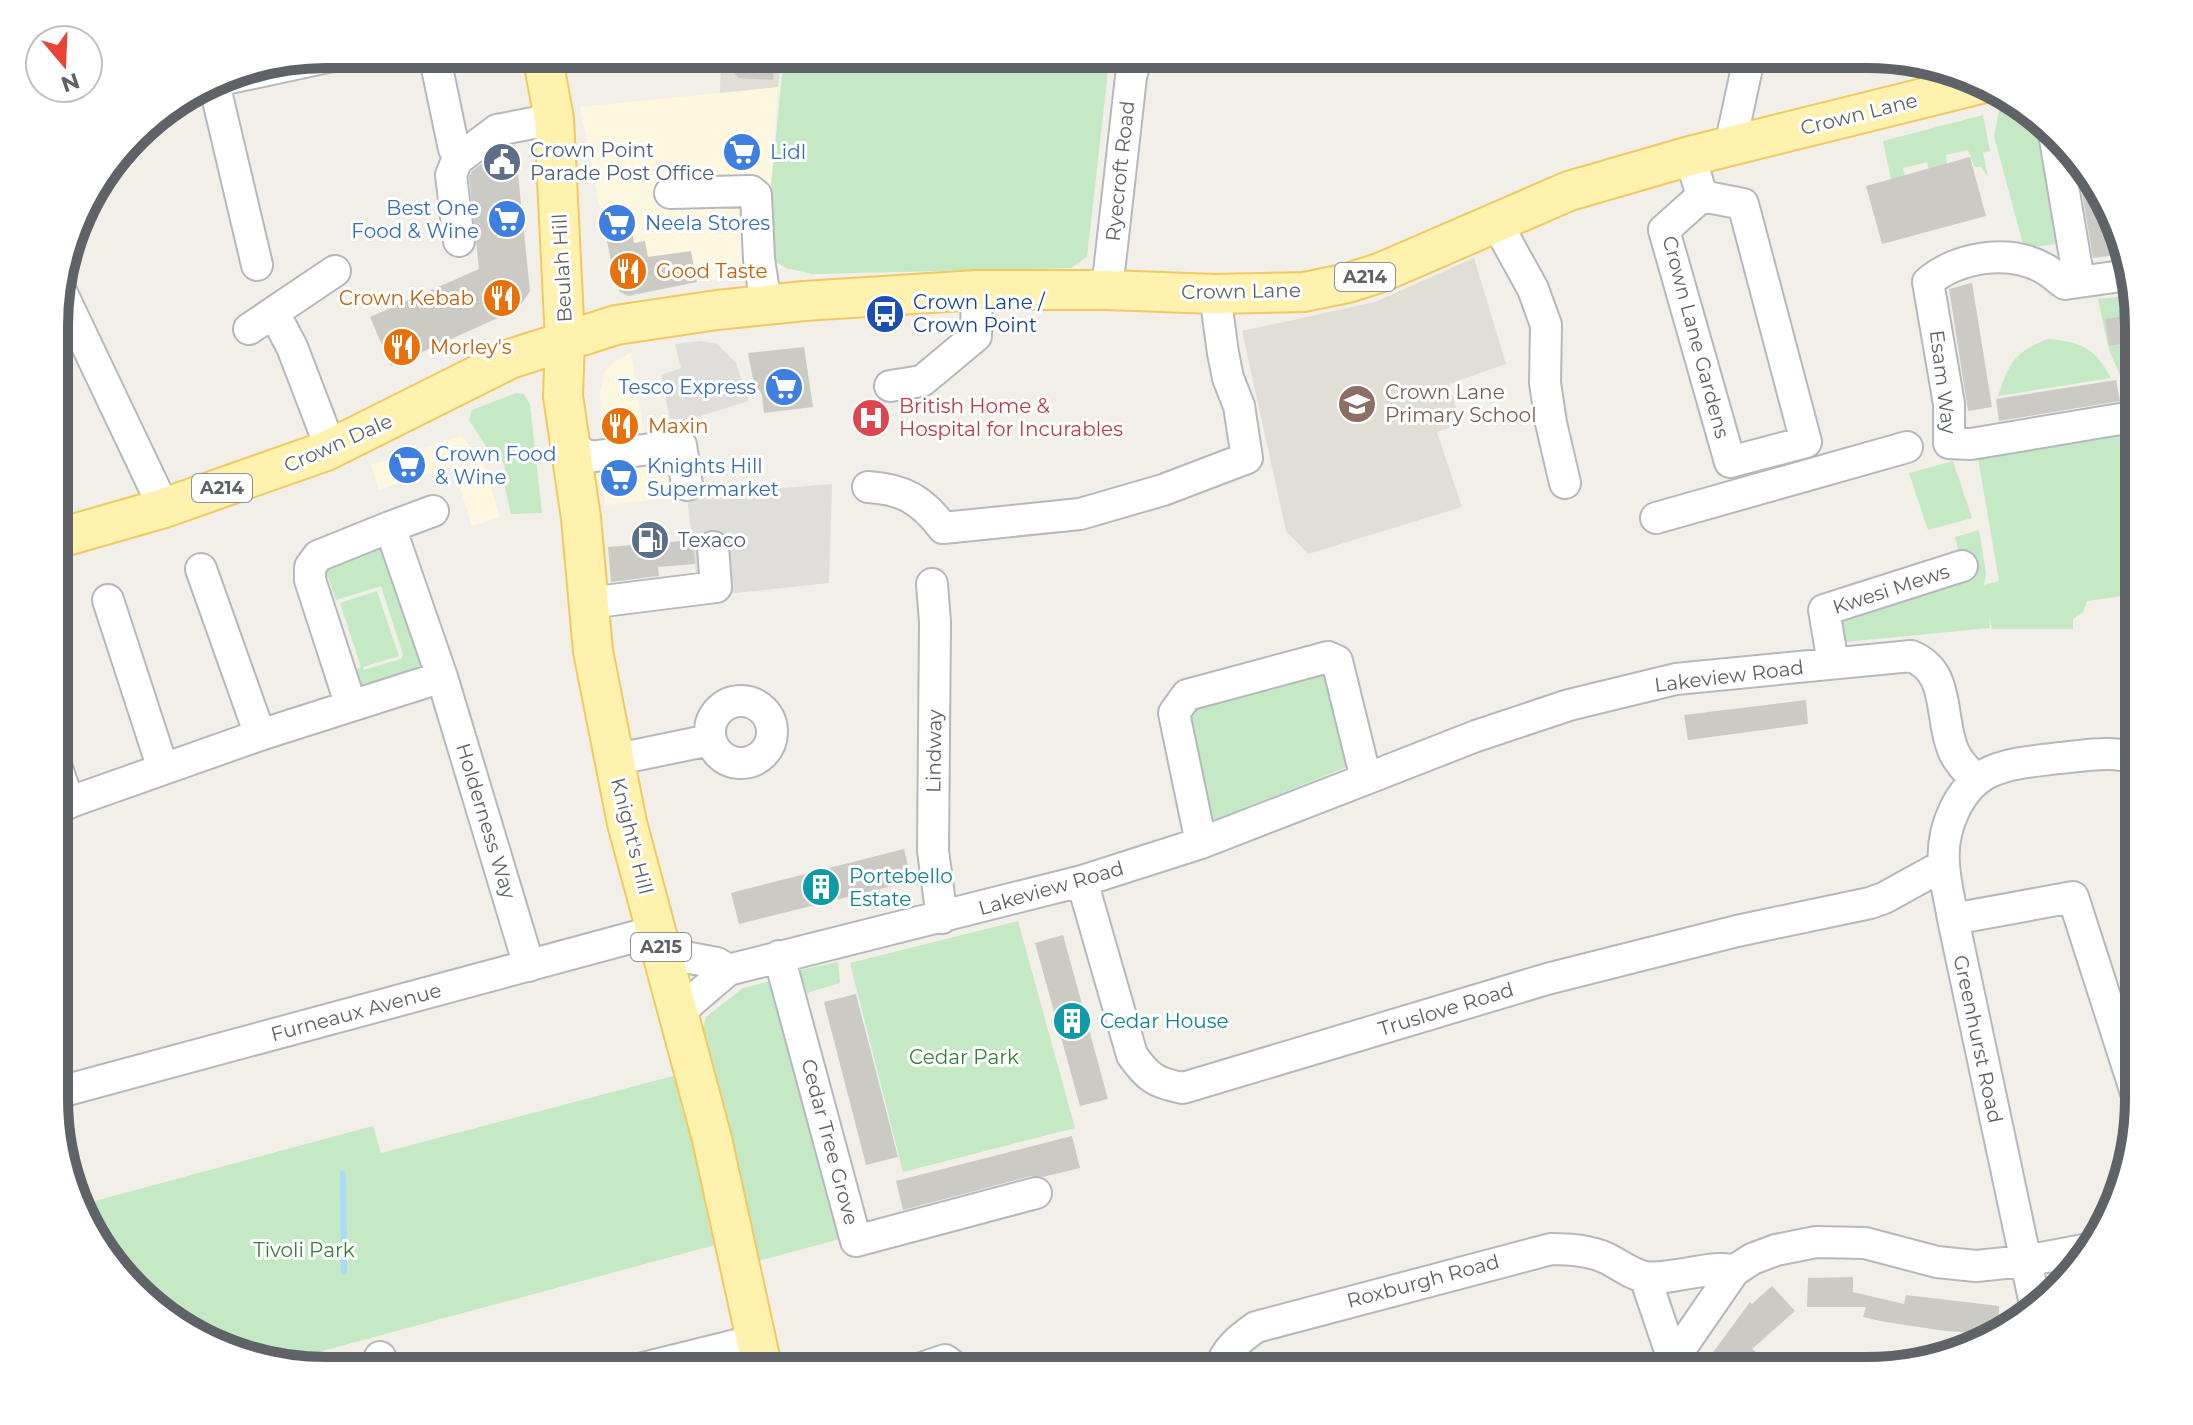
<svg xmlns="http://www.w3.org/2000/svg" width="2193" height="1425" font-family="Montserrat,sans-serif">
<style>
.commercial{fill:#fef7e0}
.industrial{fill:#e0deda}
.education{fill:#e1ded6}
.green{fill:#c5e8c5}
.lines{fill:none;stroke-linecap:round;stroke-linejoin:round}
.stream{stroke:#aadaff;stroke-width:6}
.building{fill:#cccac5}
.minor-casing{stroke:#b5b8bc;stroke-width:34}
.major-casing{stroke:#f2c960;stroke-width:42}
.minor{stroke:#fff;stroke-width:30}
.major{stroke:#fff2af;stroke-width:38}
.labels{text-anchor:middle;dominant-baseline:central;stroke-width:6;stroke-linejoin:round;paint-order:stroke}
.shield{fill:#fff;stroke:#8f9295;stroke-width:2}
.shield-label{font-size:18px;font-weight:bold;fill:#5f6368}
.street-label{font-size:20px;fill:#5f6368;stroke:#fff}
.service-label{font-size:20px;fill:#4e5e75;stroke:#fff;text-anchor:start}
.shop-label{font-size:20px;fill:#366cbe;stroke:#fff;text-anchor:start}
.food-label{font-size:20px;fill:#c56008;stroke:#fff;text-anchor:start}
.transit-label{font-size:20px;fill:#164399;stroke:#fff;text-anchor:start}
.education-label{font-size:20px;fill:#785e54;stroke:#fff;text-anchor:start}
.health-label{font-size:20px;fill:#be3a42;stroke:#fff;text-anchor:start}
.culture-label{font-size:20px;fill:#0d838f;stroke:#fff;text-anchor:start}
.park-label{font-size:20px;fill:#348238;stroke:#fff}
.rim{fill:none;stroke:#5f6368;stroke-width:10}
</style>
<rect width="100%" height="100%" fill="#f1efe8"/>
<path class="commercial" d="M778,87L770,197V259L786,268L689,283L628,296L620,292L615,283L580,107Z
M631,353L648,456L666,454L673,498L605,505L600,391L604,373L615,361Z
M461,436L482,459L500,517L472,526L453,465L379,490L371,465Z"/>
<path class="industrial" d="M700,341L717,344L736,363L749,401L671,425L661,375L681,368L675,344Z
M832,484L829,583L613,606L697,584L687,496Z"/>
<path class="education" d="M721,54H782L778,87L720,93Z
M1474,258L1506,364L1449,384L1461,424L1437,432L1462,507L1308,554L1286,531L1242,331L1375,302Z"/>
<path class="green" d="M784,54H1110L1087,257L1071,268L812,274L786,268L770,259V197Z
M2023,105L2045,128L2046,139L2041,141L2056,244L2024,248L1994,136L1999,111Z
M1983,115L1990,151L1983,153L1988,177L1981,167H1975L1968,150L1946,155L1948,174L1931,178L1927,162L1903,168L1910,198L1896,203L1883,141Z
M2134,295L2138,308V394L2134,377H2121L2109,350L2098,299Z
M2048,339C2082,342 2095,348 2111,378L1998,396C2009,363 2015,351 2048,339Z
M516,393L524,394L530,405L542,513L511,514L504,484L510,482L500,454L493,457L469,420L472,410Z
M2138,426V594L2087,601L2083,612L2073,619V629H1992L1989,615L1990,628L1845,642L1839,622L1852,618V613L1965,577L1955,537L1979,530L1986,573L1984,585L1999,581L1977,452Z
M1953,461L1972,518L1928,530L1909,473Z
M384,548L423,667L417,673L360,691L354,670L361,667L340,603L377,591L399,656L363,667L364,670L401,659L403,655L381,586L336,600L326,572L327,565Z
M1323,672L1328,675L1352,765L1202,825L1184,716L1194,703Z
M1018,921L1075,1128L903,1172L850,963Z
M838,962L840,983L807,993L800,970Z
M775,980L847,1237L758,1261L703,1028L706,1017L743,988Z
M677,1075L715,1245L278,1363L239,1357L174,1325L91,1235L80,1205L373,1126L381,1153Z"/>
<g class="lines">
<path class="stream" d="M343,1174L344,1272"/>
</g>
<path class="building" d="M735,54H775L773,80L739,78L734,73Z
M515,145L530,291L518,309L391,366L370,317L479,269L469,177L472,171L504,147Z
M1970,157L1986,216L1882,244L1866,186Z
M2077,163L2103,190L2112,221L2117,255L2093,258Z
M629,215L634,243L645,241L648,257L691,251L697,282L628,296L620,292L615,283L603,220Z
M1972,283L1992,407L1968,411L1949,289Z
M2138,314V341L2109,346L2105,319Z
M804,347L813,407L764,413L762,395L753,379L748,353Z
M2116,380L2120,401L1999,421L1996,399Z
M693,540L695,564L658,567L659,576L611,582L608,547Z
M1806,700L1808,724L1688,740L1684,715Z
M904,849L912,881L739,924L731,893Z
M1063,935L1108,1099L1080,1106L1035,943Z
M856,994L898,1157L866,1165L824,1002Z
M1072,1136L1080,1168L1043,1177L1031,1176L903,1210L896,1181Z
M1853,1277V1292L1904,1304L1906,1295L1999,1306V1335L1946,1331L1885,1322L1863,1317L1866,1307H1807L1808,1278Z
M1772,1286L1795,1311L1752,1349L1756,1352L1743,1370H1700L1750,1302L1752,1304Z"/>
<g class="lines">
<defs>
<path id="minor" d="M434,54L454,149
M211,82L342,54
M214,83L257,265
M2055,139L2079,281
M1730,146L1750,54
M1690,156L1702,196L1743,204L1806,442L1730,462L1664,230L1702,196
M670,193L751,191L756,195L759,259L766,305
M1496,222L1533,289L1546,325L1545,383L1551,423L1565,483
M459,241L451,175L457,160L497,130L554,119
M2128,275L2065,284C2058,279 2052,273 2045,269C2009,248 1958,257 1928,282L1949,404V443L1971,444L2138,416
M58,285L164,508
M1107,290L1131,77L1137,54
M274,313L292,347L331,449
M249,329L335,271
M890,386L922,381L976,336L977,290
M569,445L589,457L681,445L687,485
M868,487C903,489 922,500 943,528L1080,514L1163,490L1247,458L1239,406L1228,378L1223,353L1215,294
M433,511L390,527L442,677L529,966
M1656,518L1907,447
M201,569L260,735
M932,584L935,622L933,851L942,918
M108,600L163,769
M588,603L716,587L713,547
M1833,663L1824,610L1962,566
M710 732a31 31 0 1 1 62 0a31 31 0 1 1-62 0Z
M351,706L310,580V567L318,556L390,527
M613,760L710,740
M56,765L69,803
M56,807L260,735L442,677
M1201,843L1174,713L1187,695L1328,657L1337,661L1366,779L1476,736L1569,705L1676,679L1911,656C1951,672 1939,716 1953,750C1957,760 1968,772 1976,779
M1082,881L1132,1055C1148,1078 1156,1083 1183,1088L1547,979L1737,931L1870,903L1884,898L1944,865
M1953,919L2073,897L2137,1096
M663,953L717,963L728,970
M779,956L856,1241L1036,1193
M679,1012L728,970L1082,881L1201,843L1366,779
M56,1093L656,931
M1645,1277L1668,1345L1677,1352
M2035,1304L1953,919C1950,901 1945,883 1944,864C1941,829 1959,785 1992,771C2013,762 2037,761 2059,758C2085,756 2114,749 2138,760
M380,1357L383,1371
M631,1371L756,1340
M913,1371L945,1360L960,1371
M1219,1371C1225,1350 1239,1339 1256,1327L1551,1249C1570,1249 1589,1250 1606,1258C1619,1264 1632,1275 1646,1277C1671,1281 1717,1263 1734,1271
M1665,1371L1734,1271L1752,1259L1776,1250L1816,1242L1865,1243L1937,1262L1976,1266L2025,1261L2094,1248"/>
<path id="major" d="M542,54L554,119L565,340L563,396L581,518L593,651L627,823L712,1139L763,1371
M56,539L164,508L326,451L510,359L616,325L717,310L804,301L977,290H1107L1215,294L1304,292L1348,283L1382,272L1569,191L1690,156L1984,83"/>
</defs>
<use href="#minor" class="minor-casing"/>
<use href="#major" class="major-casing"/>
<use href="#minor" class="minor"/>
<use href="#major" class="major"/>
</g>
<defs>
<symbol id="supermarket-disc" viewBox="-11 -11 22 22"><circle r="9.5" fill="#3f7fe0" stroke="#fff"/><path d="M-6-5.5h2.5l.6 2H6L4.5 2H-2.5L-4.4-4H-6ZM-1.5 3.2a1.3 1.3 0 1 0 .1 0ZM3 3.2a1.3 1.3 0 1 0 .1 0Z" fill="#fff"/></symbol>
<symbol id="civic-disc" viewBox="-11 -11 22 22"><circle r="9.5" fill="#5c6f8a" stroke="#fff"/><path d="M-.6-6.5H3V-4.5H.6V-3L4-1V1h2V6H-6V1h2V-1L-.6-3ZM-1.2 2.5V6h2.4V2.5Z" fill="#fff"/></symbol>
<symbol id="restaurant-disc" viewBox="-11 -11 22 22"><circle r="9.5" fill="#e8710a" stroke="#fff"/><path d="M-5-6h1v4h1v-4h1v4h1v-4h1v5L-1.5 .5V6h-2V.5L-5-1ZM5-6V6H3V1.5H1.5Q1.5-4 5-6Z" fill="#fff"/></symbol>
<symbol id="bus-disc" viewBox="-11 -11 22 22"><circle r="9.5" fill="#1a4fb4" stroke="#fff"/><path d="M-5-6H5V4H4V6H2V4H-2V6H-4V4H-5ZM-3.5-4V0h7V-4ZM-3.5 1.2v1.5H-2V1.2ZM2 1.2v1.5H3.5V1.2Z" fill="#fff"/></symbol>
<symbol id="school-disc" viewBox="-11 -11 22 22"><circle r="9.5" fill="#8d6e63" stroke="#fff"/><path d="M0-5L7-2L0 1L-7-2ZM-4 1L0 2.5L4 1V4Q0 6-4 4Z" fill="#fff"/></symbol>
<symbol id="hospital-disc" viewBox="-11 -11 22 22"><circle r="9.5" fill="#e0444e" stroke="#fff"/><path d="M-5-5h3v3.5h4V-5h3V5h-3V1.5h-4V5h-3Z" fill="#fff"/></symbol>
<symbol id="fuel-disc" viewBox="-11 -11 22 22"><circle r="9.5" fill="#5c6f8a" stroke="#fff"/><path d="M-5.5-6h7V0h2V4h1.3V-2.5L3-4.5l.8-.8L6-3V5H2.5V1h-1V6h-7ZM-4.2-4.7v3.2H.2V-4.7Z" fill="#fff"/></symbol>
<symbol id="building-disc" viewBox="-11 -11 22 22"><circle r="9.5" fill="#0f9aa8" stroke="#fff"/><path d="M-4-6H4V6H1V3H-1V6H-4ZM-2.5-4.3h1.7v1.8h-1.7ZM.8-4.3h1.7v1.8H.8ZM-2.5-1h1.7V.8h-1.7ZM.8-1h1.7V.8H.8Z" fill="#fff"/></symbol>
</defs>
<g fill-rule="evenodd">
<use href="#supermarket-disc" x="720" y="130" width="44" height="44"/>
<use href="#civic-disc" x="480" y="140" width="44" height="44"/>
<use href="#supermarket-disc" x="485" y="197" width="44" height="44"/>
<use href="#supermarket-disc" x="595" y="201" width="44" height="44"/>
<use href="#restaurant-disc" x="606" y="249" width="44" height="44"/>
<use href="#restaurant-disc" x="480" y="276" width="44" height="44"/>
<use href="#bus-disc" x="863" y="292" width="44" height="44"/>
<use href="#restaurant-disc" x="380" y="325" width="44" height="44"/>
<use href="#supermarket-disc" x="762" y="365" width="44" height="44"/>
<use href="#school-disc" x="1335" y="382" width="44" height="44"/>
<use href="#hospital-disc" x="849" y="396" width="44" height="44"/>
<use href="#restaurant-disc" x="598" y="404" width="44" height="44"/>
<use href="#supermarket-disc" x="385" y="443" width="44" height="44"/>
<use href="#supermarket-disc" x="597" y="456" width="44" height="44"/>
<use href="#fuel-disc" x="628" y="518" width="44" height="44"/>
<use href="#building-disc" x="799" y="865" width="44" height="44"/>
<use href="#building-disc" x="1050" y="999" width="44" height="44"/>
</g>
<g class="labels">
<g class="shield">
<rect x="1335" y="263" width="60" height="28" rx="6"/>
<rect x="192" y="474" width="60" height="28" rx="6"/>
<rect x="631" y="933" width="60" height="28" rx="6"/>
</g>
<g class="shield-label">
<text x="1365" y="277">A214</text>
<text x="222" y="488">A214</text>
<text x="661" y="947">A215</text>
</g>
<g class="street-label">
<text transform="translate(1859 114) rotate(-14)">Crown Lane</text>
<text transform="translate(1120 171) rotate(-84)">Ryecroft Road</text>
<text transform="translate(562 268) rotate(-93)">Beulah Hill</text>
<text transform="translate(1241 291) rotate(-1)">Crown Lane</text>
<text transform="translate(1696 337) rotate(75)">Crown Lane Gardens</text>
<text transform="translate(1943 382) rotate(83)">Esam Way</text>
<text transform="translate(338 443) rotate(-24)">Crown Dale</text>
<text transform="translate(1891 589) rotate(-18)">Kwesi Mews</text>
<text transform="translate(1729 676) rotate(-7)">Lakeview Road</text>
<text transform="translate(934 751) rotate(-89)">Lindway</text>
<text transform="translate(486 821) rotate(73)">Holderness Way</text>
<text transform="translate(632 836) rotate(76)">Knight's Hill</text>
<text transform="translate(1051 888) rotate(-16)">Lakeview Road</text>
<text transform="translate(1446 1009) rotate(-17)">Truslove Road</text>
<text transform="translate(356 1012) rotate(-15)">Furneaux Avenue</text>
<text transform="translate(1978 1039) rotate(78)">Greenhurst Road</text>
<text transform="translate(830 1142) rotate(75)">Cedar Tree Grove</text>
<text transform="translate(1423 1281) rotate(-15)">Roxburgh Road</text>
</g>
<g class="service-label">
<text x="530" y="150">Crown Point<tspan x="530" dy="23">Parade Post Office</tspan></text>
<text x="678" y="540">Texaco</text>
</g>
<g class="shop-label">
<text x="770" y="152">Lidl</text>
<text x="479" y="208" text-anchor="end">Best One<tspan x="479" dy="23">Food &amp; Wine</tspan></text>
<text x="645" y="223">Neela Stores</text>
<text x="756" y="387" text-anchor="end">Tesco Express</text>
<text x="435" y="454">Crown Food<tspan x="435" dy="23">&amp; Wine</tspan></text>
<text x="647" y="466">Knights Hill<tspan x="647" dy="23">Supermarket</tspan></text>
</g>
<g class="food-label">
<text x="656" y="271">Good Taste</text>
<text x="474" y="298" text-anchor="end">Crown Kebab</text>
<text x="430" y="347">Morley's</text>
<text x="648" y="426">Maxin</text>
</g>
<g class="transit-label">
<text x="913" y="302">Crown Lane /<tspan x="913" dy="23">Crown Point</tspan></text>
</g>
<g class="education-label">
<text x="1385" y="392">Crown Lane<tspan x="1385" dy="23">Primary School</tspan></text>
</g>
<g class="health-label">
<text x="899" y="406">British Home &amp;<tspan x="899" dy="23">Hospital for Incurables</tspan></text>
</g>
<g class="culture-label">
<text x="849" y="876">Portebello<tspan x="849" dy="23">Estate</tspan></text>
<text x="1100" y="1021">Cedar House</text>
</g>
<g class="park-label">
<text x="964" y="1057">Cedar Park</text>
<text x="304" y="1250">Tivoli Park</text>
</g>
</g>
<path d="M0 0H2193V1425H0ZM326 68H1867A258 258 0 0 1 2125 326V1099A258 258 0 0 1 1867 1357H326A258 258 0 0 1 68 1099V326A258 258 0 0 1 326 68Z" fill="#fff" fill-rule="evenodd"/>
<path class="rim" d="M326 68H1867A258 258 0 0 1 2125 326V1099A258 258 0 0 1 1867 1357H326A258 258 0 0 1 68 1099V326A258 258 0 0 1 326 68Z"/>
<g transform="translate(64 64) rotate(161)"><circle r="38" fill="#ffffff" stroke="#bfc1c3" stroke-width="2"/>
<path d="M0-6L14 30L0 20L-14 30Z" fill="#ea4335"/>
<text y="-12" font-size="22" font-weight="bold" text-anchor="middle" fill="#5f6368">N</text>
</g>
</svg>
